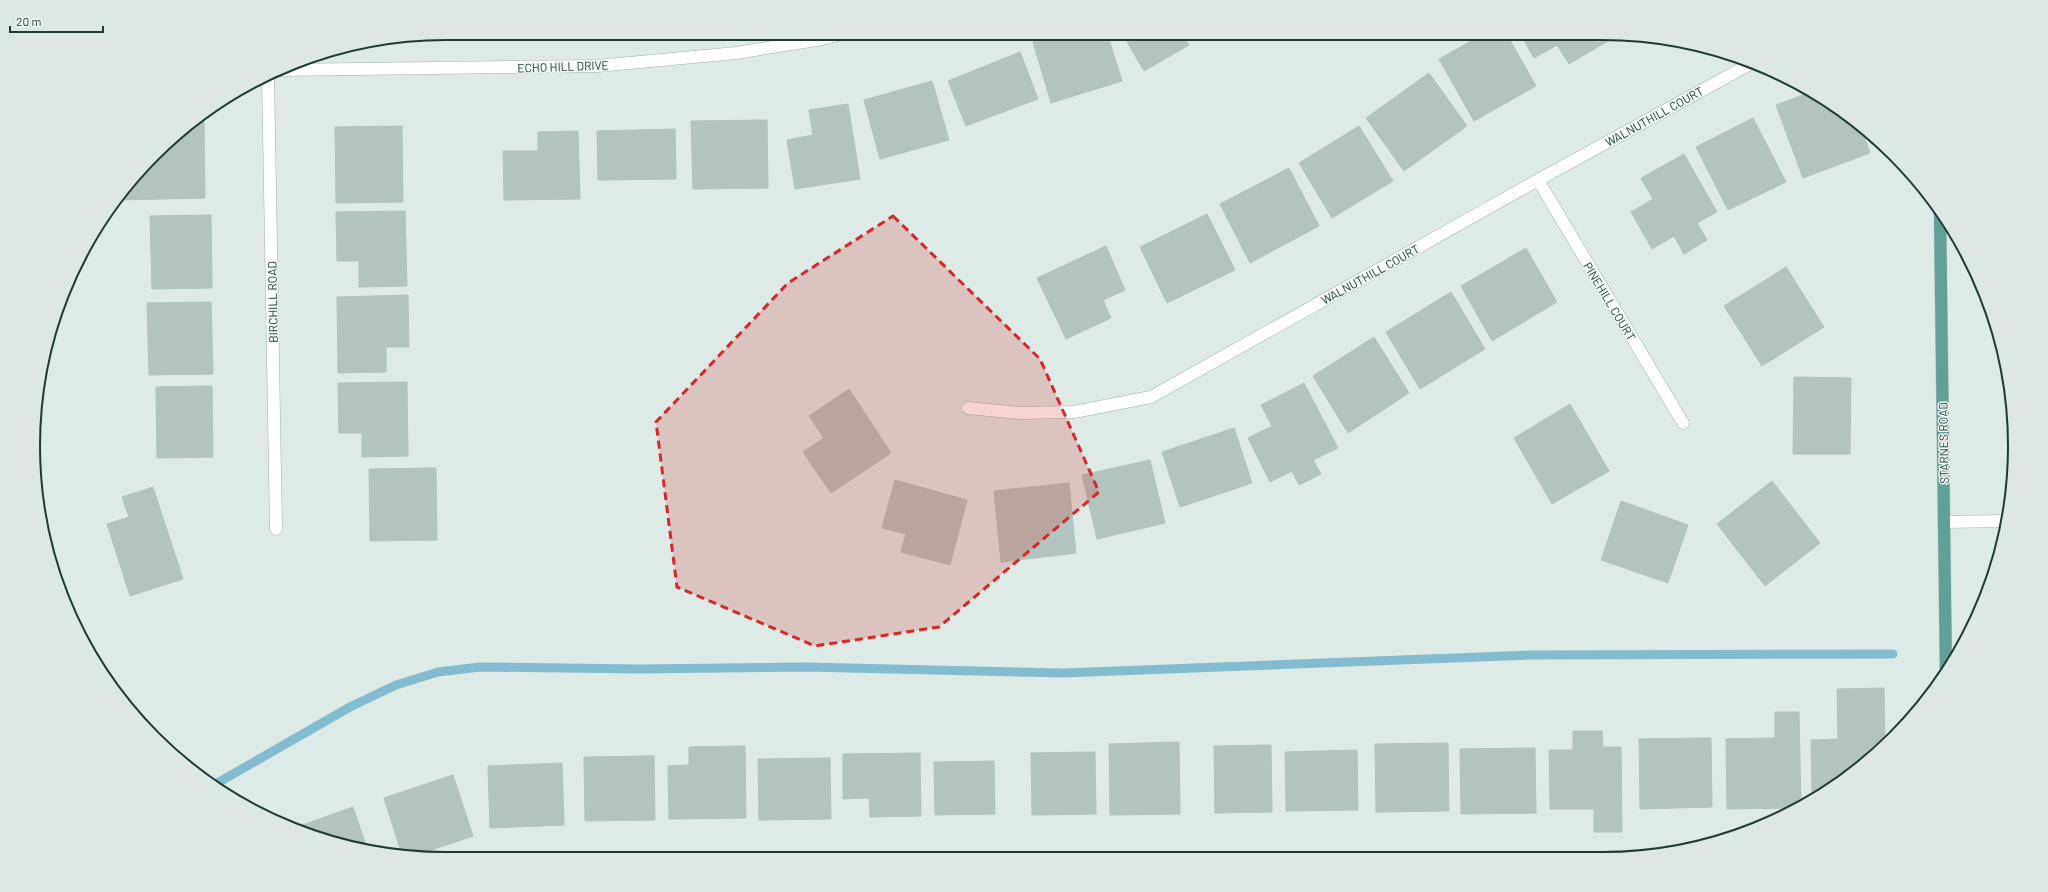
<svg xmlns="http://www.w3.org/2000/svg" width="2048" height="892" font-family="Barlow,sans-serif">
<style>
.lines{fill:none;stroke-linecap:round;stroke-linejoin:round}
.stream{stroke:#83bcd1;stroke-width:9}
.building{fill:#b3c4bf;stroke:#b0c3bd}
.minor-casing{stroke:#a0b1ad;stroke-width:13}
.major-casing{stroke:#bcc4c2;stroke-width:13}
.minor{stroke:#fff;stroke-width:12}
.major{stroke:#61a097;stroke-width:12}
.marked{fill:#d62828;fill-opacity:0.2;stroke:#d62828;stroke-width:3;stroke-dasharray:8 5;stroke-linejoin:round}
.labels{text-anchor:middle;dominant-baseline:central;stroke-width:3;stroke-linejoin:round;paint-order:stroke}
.street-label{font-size:12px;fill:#1f3935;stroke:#edf6f3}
.rim{fill:none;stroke:#1f3935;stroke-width:2}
</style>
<rect width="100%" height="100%" fill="#ddeae6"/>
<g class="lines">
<path class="stream" d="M214,785L350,707L396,685L438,672L480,667L640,669L806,667L1064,673L1532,655L1893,654"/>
</g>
<path class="building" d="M1061,33H1107L1122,81L1051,103L1033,42Z
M1122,33H1182L1189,45L1144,71Z
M1485,33H1506L1536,86L1474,121L1439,59Z
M1520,33H1602L1608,41L1569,64L1557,45L1534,58Z
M1020,52L1038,99L966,126L948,81Z
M1429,73L1467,126L1404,171L1366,118Z
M932,81L949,140L880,159L864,100Z
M1813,91L1860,125L1870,153L1803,178L1776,105Z
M848,104L860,179L795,189L787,140L813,135L809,110Z
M1753,118L1786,182L1728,210L1696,147Z
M767,120L768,188L693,189L691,121Z
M194,121H204L205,198L117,200L135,174L174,135Z
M402,126L403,202L336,203L335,127Z
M1359,126L1393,181L1332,218L1299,163Z
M675,129L676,179L598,180L597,131Z
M578,131L580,199L504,200L503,151H538V132Z
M1684,154L1717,212L1697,223L1707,240L1684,254L1674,236L1652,249L1631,212L1653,199L1641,178Z
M1289,168L1319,226L1250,263L1220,204Z
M405,211L407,286L359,287V261H337L336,212Z
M1207,214L1235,270L1167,303L1140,247Z
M211,215L212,288L152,289L150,216Z
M1106,246L1125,290L1103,300L1111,318L1066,339L1037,278Z
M1526,248L1557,302L1492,341L1461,286Z
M1786,267L1824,327L1762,366L1724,306Z
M1451,292L1485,349L1420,389L1386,332Z
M408,295L409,347H386V372L338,373L337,297Z
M211,302L213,374L149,375L147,303Z
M1374,337L1409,393L1348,433L1313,376Z
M1794,377L1851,378L1850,454H1793Z
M407,382L408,456L362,457V433H339L338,383Z
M1304,383L1338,448L1313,460L1321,474L1299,485L1292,471L1270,482L1248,438L1272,426L1261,405Z
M212,386L213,457L157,458L156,387Z
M849,389L891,453L831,493L803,452L824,438L809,416Z
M1570,404L1609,471L1552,504L1514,438Z
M1234,428L1252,483L1180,507L1162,452Z
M1150,460L1165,523L1097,539L1082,475Z
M436,468L437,540L370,541L369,469Z
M895,480L967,500L950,565L901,552L906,534L882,528Z
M1772,481L1820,543L1765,586L1717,524Z
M1069,483L1076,553L1001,562L994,491Z
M153,487L183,579L130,596L107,524L129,517L122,497Z
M1621,501L1688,525L1668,583L1601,560Z
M1884,688L1885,744L1854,774L1812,798L1811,740L1838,739L1837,689Z
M1775,712H1799L1801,804L1794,808L1727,809L1726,739L1775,738Z
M1573,731H1602L1603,747H1621L1622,832H1594V809H1550L1549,750H1573Z
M1711,738L1712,807L1640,809L1639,739Z
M1179,742L1180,814L1110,815L1109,744Z
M1448,743L1449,811L1376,812L1375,744Z
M1271,745L1272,812L1215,813L1214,746Z
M745,746L746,818L669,819L668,766L689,765V747Z
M1535,748L1536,813L1461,814L1460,749Z
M1357,750L1358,810L1286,811L1285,752Z
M1095,752L1096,814L1032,815L1031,753Z
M920,753L921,816L870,817L869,798L843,799V754Z
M654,756L655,820L585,821L584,757Z
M830,758L831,819L759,820L758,759Z
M994,761L995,814L935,815L934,762Z
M562,763L564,825L490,828L488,766Z
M453,775L473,836L413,856L402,855L384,798Z
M353,807L368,851L313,837L294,828Z"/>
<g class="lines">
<defs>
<path id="minor" d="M279,70L597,66L736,53L822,39L845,33
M268,75L276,529
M1538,180L1683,423
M968,408L1019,413L1074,412L1151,397L1538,180L1752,63
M1944,522L2006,521"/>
<path id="major" d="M1940,212L1946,675"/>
</defs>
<use href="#minor" class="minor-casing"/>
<use href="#major" class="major-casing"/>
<use href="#minor" class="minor"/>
<use href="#major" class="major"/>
</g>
<path class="marked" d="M893,216L1040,359L1099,492L939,627L815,646L677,587L656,422L788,283Z"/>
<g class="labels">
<g class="street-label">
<text transform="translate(563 66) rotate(-2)">ECHO HILL DRIVE</text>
<text transform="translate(1654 116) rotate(-29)">WALNUTHILL COURT</text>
<text transform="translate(1370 274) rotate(-29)">WALNUTHILL COURT</text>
<text transform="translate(1610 301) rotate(59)">PINEHILL COURT</text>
<text transform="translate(272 302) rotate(-91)">BIRCHILL ROAD</text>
<text transform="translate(1943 443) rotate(-91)">STARNES ROAD</text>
</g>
</g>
<path d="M0 0H2048V892H0ZM446 40H1602A406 406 0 0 1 2008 446V446A406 406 0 0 1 1602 852H446A406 406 0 0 1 40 446V446A406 406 0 0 1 446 40Z" fill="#dde7e4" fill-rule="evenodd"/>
<path class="rim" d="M446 40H1602A406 406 0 0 1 2008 446V446A406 406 0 0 1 1602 852H446A406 406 0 0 1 40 446V446A406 406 0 0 1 446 40Z"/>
<path d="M10 26v6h93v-6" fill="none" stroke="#1f3935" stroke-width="2"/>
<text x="16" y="26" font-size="12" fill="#1f3935" stroke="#edf6f3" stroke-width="3" paint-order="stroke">20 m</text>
</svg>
